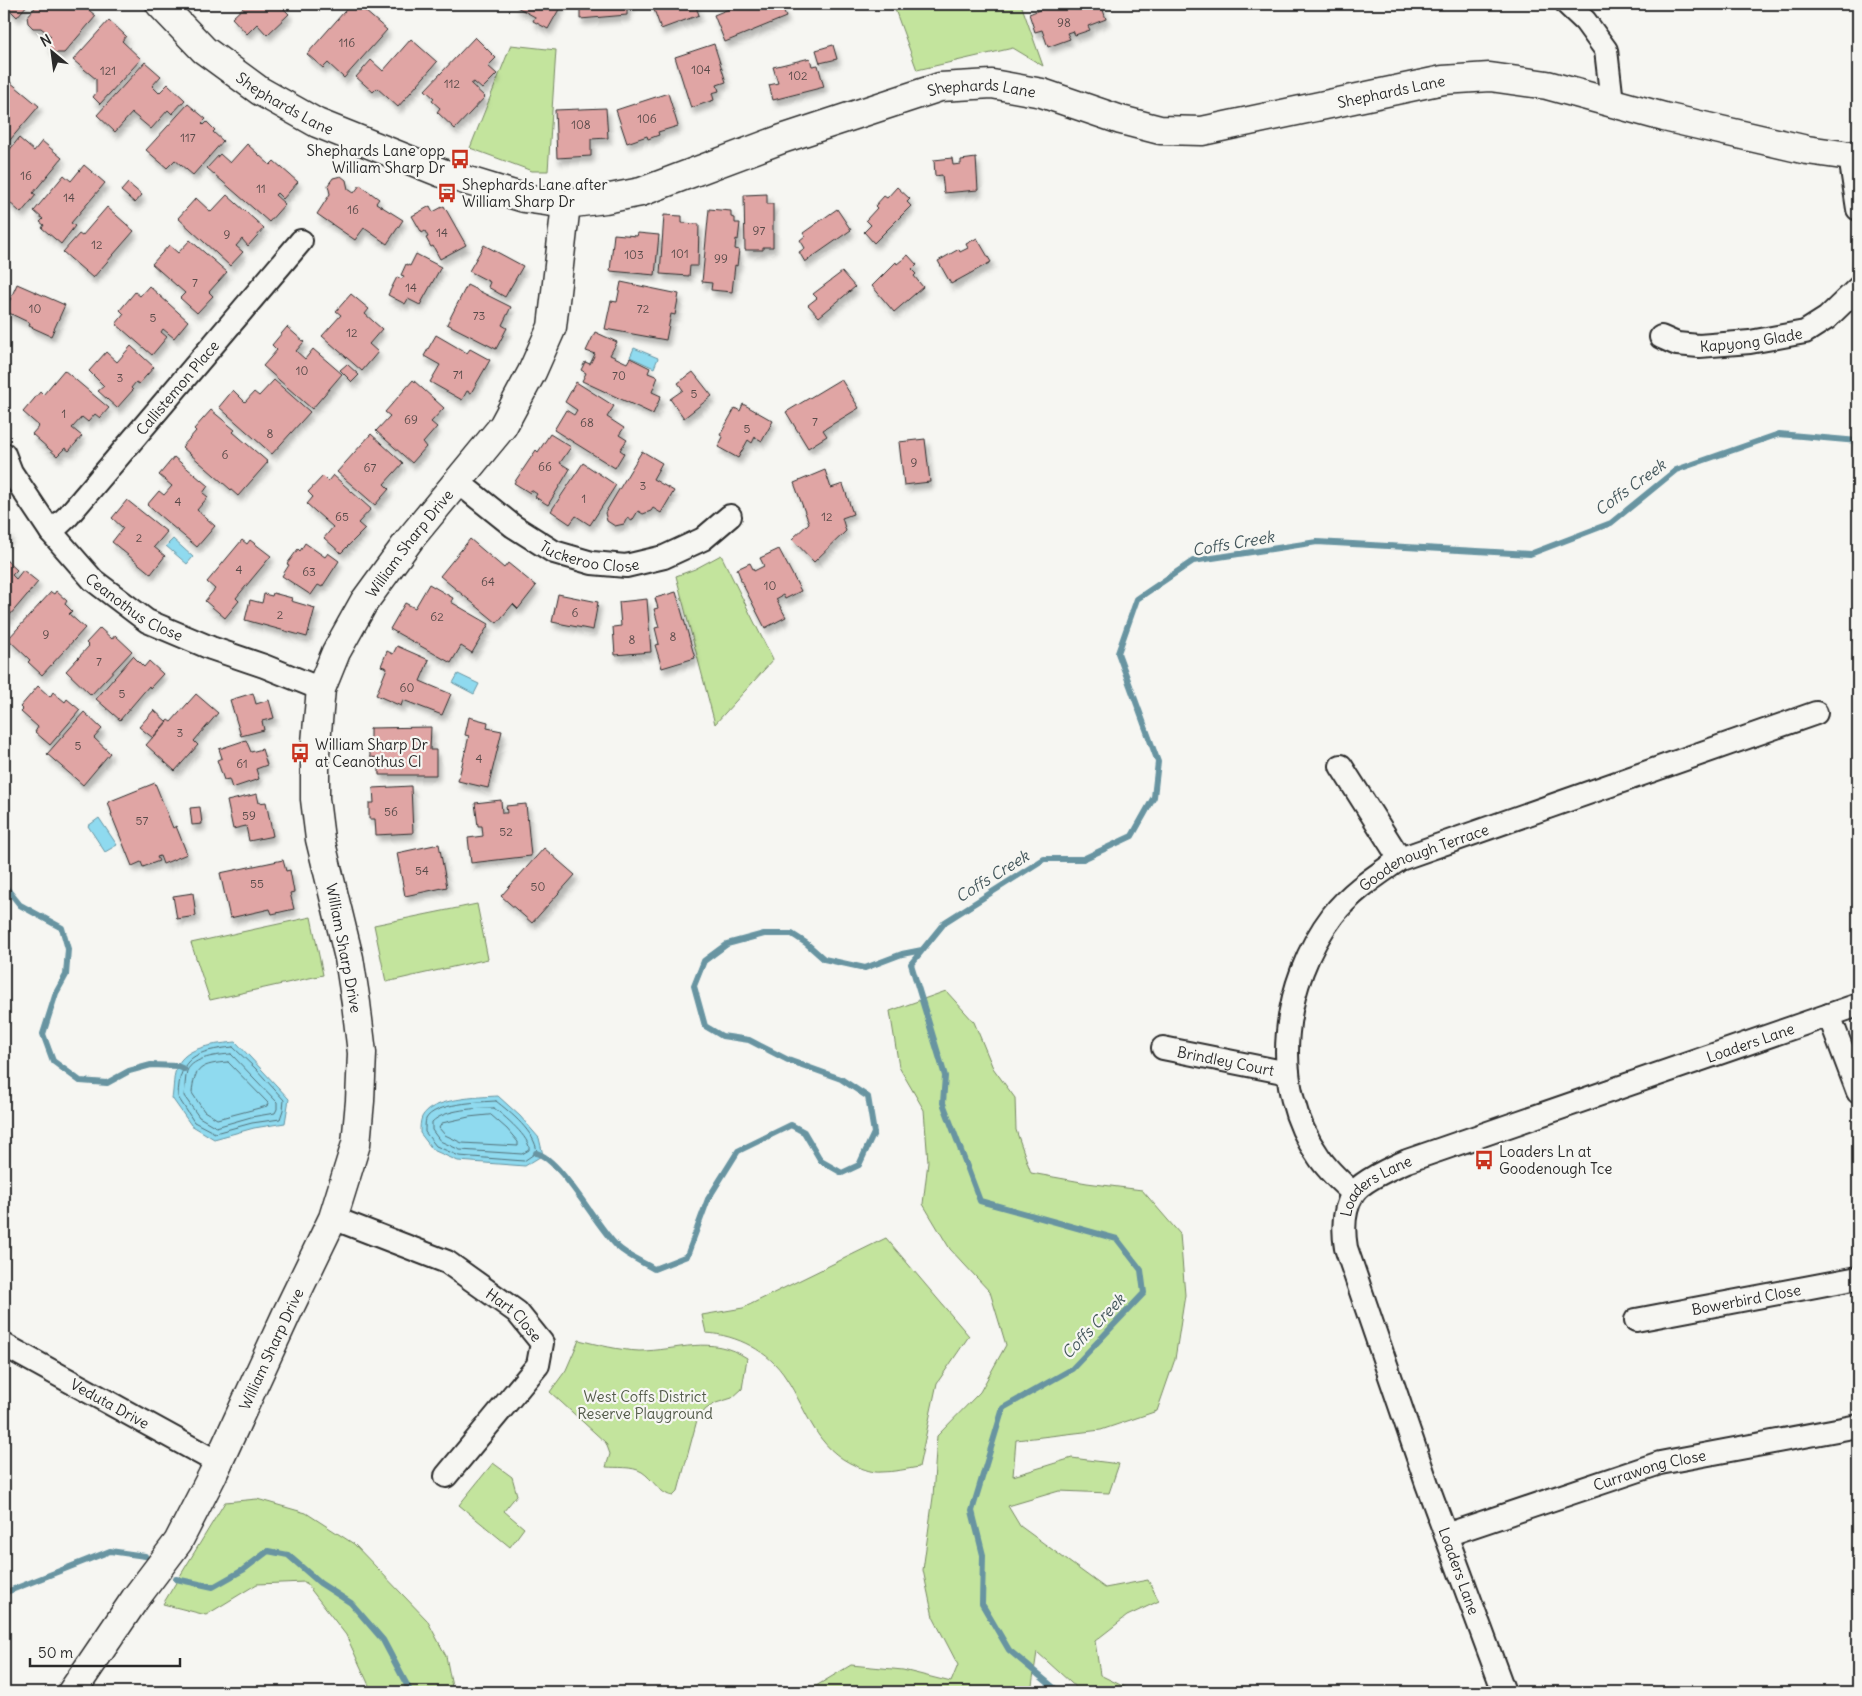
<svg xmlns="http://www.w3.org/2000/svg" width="1862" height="1696" font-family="Delius,sans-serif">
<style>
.green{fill:#c3e49d;stroke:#778864}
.water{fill:#8fdaef;stroke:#6794a1}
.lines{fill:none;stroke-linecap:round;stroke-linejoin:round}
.shore{stroke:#537179;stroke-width:1}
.stream{stroke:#6794a1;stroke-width:6}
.building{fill:#e0a5a4;stroke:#2b2b2b;filter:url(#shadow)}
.minor-casing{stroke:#2b2b2b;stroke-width:26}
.tertiary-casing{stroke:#2b2b2b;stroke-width:31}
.minor{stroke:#f6f6f2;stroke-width:22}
.tertiary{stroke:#f6f6f2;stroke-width:28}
.labels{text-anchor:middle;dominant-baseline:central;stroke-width:4.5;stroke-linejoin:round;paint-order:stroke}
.number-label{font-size:12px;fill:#584a49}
.street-label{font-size:15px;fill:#2b2b2b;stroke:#f6f6f2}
.poi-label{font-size:15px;fill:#2b2b2b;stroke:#f6f6f2;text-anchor:start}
.park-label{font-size:15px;fill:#515948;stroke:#f6f6f2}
.water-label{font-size:16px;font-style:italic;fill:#44575c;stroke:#f6f6f2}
</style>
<defs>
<filter id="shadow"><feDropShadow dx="3" dy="5.5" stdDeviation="2.5" flood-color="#0004"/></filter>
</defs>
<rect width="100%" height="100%" fill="#f6f6f2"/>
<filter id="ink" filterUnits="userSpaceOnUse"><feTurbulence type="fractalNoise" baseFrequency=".02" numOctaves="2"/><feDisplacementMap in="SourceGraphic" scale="10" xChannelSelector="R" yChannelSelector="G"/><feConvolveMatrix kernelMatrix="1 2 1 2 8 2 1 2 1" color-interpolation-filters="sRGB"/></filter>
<g filter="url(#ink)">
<path class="green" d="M893,4H1021L1043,66L1013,48L917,70Z
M511,45L556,50L548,171H532L470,148Z
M721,555L773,660L715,724L676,576L695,569Z
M477,904L488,959L386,982L374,925Z
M311,917L323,975L210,1000L191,943Z
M946,991L974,1022L993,1068L1015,1098L1016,1130L1031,1173L1087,1183L1142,1190L1180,1234L1185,1295L1175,1359L1157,1411L1101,1430L1016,1440L1013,1476L1072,1458L1119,1464L1109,1493L1059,1491L1008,1506L1020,1526L1105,1588L1148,1580L1159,1601L1127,1616L1095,1641L1100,1675L1135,1692H1081L1037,1652L1031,1692H806L851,1665L903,1670L951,1682L958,1665L933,1617L923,1570L933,1497L937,1436L980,1392L1006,1345L990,1292L950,1249L923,1204L928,1162L924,1110L899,1067L890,1011Z
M886,1238L969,1336L937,1383L919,1467C907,1469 894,1472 881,1472C873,1473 863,1469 856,1466C815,1448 808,1412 786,1378C769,1351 737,1335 706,1333L702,1315L743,1308Z
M579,1340C599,1345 618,1350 639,1351C679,1351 710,1334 747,1358L742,1389L732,1398L716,1403L706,1409L697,1420L678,1491L673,1496C659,1494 653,1479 642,1472C632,1466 617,1468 606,1467L610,1454L606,1443L550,1392L566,1370Z
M493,1463L512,1477L517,1495L504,1511L524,1528L510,1547L459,1505Z
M257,1499L306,1513L354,1544L427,1620L446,1656L453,1692H372L346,1635L305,1582L257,1584L206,1615L163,1604L225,1502Z"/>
<path class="water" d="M634,348L658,358L654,368L630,357Z
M173,539L193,557L187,564L166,546Z
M458,674L479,684L474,694L453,683Z
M99,818L117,845L105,852L88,826Z
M236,1042L289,1099L285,1123L254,1128L214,1139L191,1125L172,1098C174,1088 173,1075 177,1067C185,1046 217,1044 236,1042Z
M498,1096L520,1116L539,1138L543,1155L525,1166L458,1161L433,1150L420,1133C420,1128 420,1121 422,1117C431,1098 480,1097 498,1096Z"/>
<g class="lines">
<path class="shore" d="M233,1047L256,1069L284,1100L283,1110L280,1119L252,1123L215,1133L194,1122L178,1097C179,1056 196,1051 233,1047Z
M231,1054L277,1102V1109L275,1113L251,1117L216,1127L199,1117L184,1096C185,1089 185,1078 187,1071C193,1057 218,1055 231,1054Z
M228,1062L268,1103L267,1106L217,1119L204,1111L192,1093C194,1067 202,1064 228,1062Z
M496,1101C511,1113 535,1132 537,1152L524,1161L459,1156L436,1146L425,1132C425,1128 425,1122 426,1119C434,1103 480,1102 496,1101Z
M494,1108C504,1116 531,1138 529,1150L522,1154L460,1150L440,1141L432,1130V1122C445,1109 477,1108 494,1108Z
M491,1115L507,1129L518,1142V1146L462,1143L445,1135L439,1128L442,1123L469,1117Z"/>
<path class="stream" d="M4,885L20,905L62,928L68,949L66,975L56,993L43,1034L53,1061L80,1081L107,1083L129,1071L151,1065L177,1066L184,1069
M536,1153C561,1159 596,1226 617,1246C627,1256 643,1262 654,1269L687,1256L708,1199L738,1151L791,1125L804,1132L821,1161L842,1173L859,1165L874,1133L868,1097L841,1079L788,1060L749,1040L722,1036L705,1026L694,986L704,961L727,944L764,934H792L806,943L824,959L865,968L902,954L922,950
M176,1579L213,1587L243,1570L268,1551L288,1555L320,1583L351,1603L383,1640L409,1689V1692
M4,1593L110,1551L145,1556
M1059,1692L1009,1650L982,1604L983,1555L972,1511L1003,1408L1072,1369L1144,1293L1141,1270L1117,1239L980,1201L943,1103L945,1076L911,964L945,922L1044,859H1083L1132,836L1154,797L1158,762L1118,653L1137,599L1193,561L1317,542L1530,554L1611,523L1676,470L1779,434L1858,441"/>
</g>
<path class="building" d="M4,4H28L17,17Z
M38,4H82L96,16L64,53H55L48,47V39L51,36L41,28H33L28,23L27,17Z
M247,4H279L289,14L267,35L257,24L247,34L232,18Z
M351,4H357L387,30L344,78L328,63L323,68L307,54Z
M517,4H562L548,29L533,21L535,17L515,6Z
M580,4H632V6H627V15L580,19Z
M652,4H695L699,15L661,29Z
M729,4H769L771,9L781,5L786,17L725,42L714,15L731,8Z
M1046,4H1101L1106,19L1088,26L1090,30L1075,35L1073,31L1067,33L1070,39L1048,47L1042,30L1035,32L1029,14L1047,7Z
M109,20L126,36L122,41L141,59L100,104L93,97L96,93V79L73,60Z
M475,37L496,58L488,66L497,74L482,89L474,82L471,84L485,97L455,129L437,112L440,108L432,101L434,98L425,90Z
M411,39L437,62L398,107L377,88L373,92L356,77L371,60L383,71Z
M714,44L726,82L717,85L719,91L712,93L714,100L691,108L675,57Z
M833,45L837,59L820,63L816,50Z
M810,58L812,66L818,65L824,87L773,100L769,85L778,83L773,67Z
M145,62L161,76L152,86L159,93L168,84L185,100L172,114L168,110L151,129L132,113L115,132L97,115Z
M4,77L39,106L4,147Z
M668,93L678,126L658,132L659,135L648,139L647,136L627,143L616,110Z
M188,104L206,119L202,123L204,125L207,122L215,130L213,132L223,141L193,175L175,160L167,168L146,150Z
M606,108L608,138L591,139V156L557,158L555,110Z
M19,138L34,151L42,141L62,158L33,193L36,195L21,213L6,199L7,198L5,196L4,198V157Z
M247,144L270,165L274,161L298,182L283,199L277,193L275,195L285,204L269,222L207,168L220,154L230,163Z
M952,158L953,165L961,164V160L976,158L978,190L944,193L942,175L935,176L934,160Z
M84,165L105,183L71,223L75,226L61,244L42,228L44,225L40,222L43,219L34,211L64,175L71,181Z
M341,176L346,180L348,189L354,193L360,185L379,199L376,203L403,220L387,244L364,228L355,240L317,214L330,194L328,185L333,178Z
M128,183L142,195L135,203L121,191Z
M897,187L910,199L907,202L911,206L874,243L864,232L871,225L866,220L877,208L875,206L884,196L887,198Z
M767,194V204H773V247H763V250H745L744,195Z
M227,195L264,228L248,246L242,239L236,246L243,252L230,266L178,218L196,198L211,212Z
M430,206L433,212L444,206L466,245L440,259L433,246L431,247L426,238L428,237L425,231L422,233L412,216Z
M107,207L134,231L93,278L63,252L79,234L82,236Z
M709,209L731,211V217L735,218V223H740L738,240L736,239L735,249L739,250L737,266L735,265L732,292L711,290L712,283L702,282Z
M837,209L851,230L805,262L799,252L805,248L800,240L805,236L803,233Z
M664,215L682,216V223L699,224L698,266H690L689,276L660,274Z
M638,233L659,235L655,275L610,271L614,234L637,236Z
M977,238L991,262L951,284L938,261L959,249L960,252L968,248L966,244Z
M190,240L227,272L209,292L213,296L197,313L180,298L185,293L152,264L169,245L178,253Z
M484,245L523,266L505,297L488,287L490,282L469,271Z
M416,254L441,267L420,305L408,299L405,304L388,295L397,277L402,279L404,276L401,275L406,264L410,266Z
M908,255L917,265L912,270L916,274L914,276L923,287L894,312L872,286L896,262L897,264Z
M842,272L855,287L819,317L808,305L817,298L813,294Z
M621,282L679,294L675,315L671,314L666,340L605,329L611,301L617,302Z
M17,284L65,305L51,336L29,326L30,323L5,311Z
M467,285L511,307L502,325L507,328L496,349L447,324Z
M149,286L188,321L174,338L163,329L161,332L167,337L152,355L116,324L124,314L120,310L135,292L140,296Z
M351,294L369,309L365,314L382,329L369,344L378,352L362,371L322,336L341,315L336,311Z
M287,327L304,342L296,351L305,359L313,349L342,374L312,409L263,366L277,350L272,345Z
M595,332L617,342L610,355L627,363L630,358L650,368L648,373L658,377L652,392L661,396L653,414L582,381L586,373L581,370L585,362L590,364L595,354L586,351Z
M436,335L467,353L470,349L490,360L471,393L467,391L462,400L430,382L440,365L424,356Z
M131,346L154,367L139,384L136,382L131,388L133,390L117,408L98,391L104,386L89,371L106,352L117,362Z
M347,364L359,375L352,382L340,370Z
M64,370L109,408L100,418L95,414L88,422L82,417L72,428L82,436L69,451L65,448L57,456L32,434L39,426L23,412L40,392L43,395Z
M693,372L712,396L684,418L670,399L683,390L678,383Z
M841,379L859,408L823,430L827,436L808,448L786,412Z
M274,380L310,412L272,454L219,407L233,390L245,402L254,392L259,396Z
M413,380L444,408L431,422L437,427L423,443L426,447L412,463L376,431L390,416L385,412Z
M576,382L614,406L607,417L624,428L619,435L627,440L620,450L624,453L615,468L554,430L566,410L574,415L577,410L565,402Z
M743,404L773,421L762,441L755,437L752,443L748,440L738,458L718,447L723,437L720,435L735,408L740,411Z
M211,410L235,430L233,432L268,462L238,496L182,447L196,431L194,429Z
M371,434L403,463L384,484L389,489L375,505L337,472Z
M550,434L571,447L560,463L570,469L548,505L535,497L537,494L531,490L530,493L514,483L536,450L538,452Z
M925,439L930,482L904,485L899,442Z
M642,451L662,463L653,479L674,491L661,513L653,508L651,511L643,514L638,511L632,521L627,518L624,524L615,526L607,521L605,513Z
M174,457L208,486L203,493L208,497L197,510L215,526L197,547L147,505L159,491L164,495L172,486L159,475Z
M583,463L616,485L590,525L576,516L570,524L551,511Z
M825,470L831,488L843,484L853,514L842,518L846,531L814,562L792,539L809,523L794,483Z
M333,475L371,509L358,523L365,529L341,553L324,538L333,527L307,504L313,497L308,492L323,476L328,481Z
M127,500L167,532L154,547L165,556L151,574L112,542L123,528L112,518Z
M4,530L10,535L4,542Z
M470,539L504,568L508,563L536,586L518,609L513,604L497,623L440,576Z
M242,540L247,544L250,540L271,556L236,598L239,601L225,618L205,601L215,589L207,582Z
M305,543L325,557L328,553L339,561L322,587L318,585L311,595L282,576L289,565L287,564L298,549L300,551Z
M779,549L801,591L785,599L783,595L776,599L786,617L765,628L740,579H741L737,569L750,563L754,571L764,566L760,558Z
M4,558L17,570L12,575L16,579L23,570L38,582L4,622Z
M429,584L453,598L451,602L489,624L472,653L461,646L451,663L390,629L405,603L415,608Z
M56,591L67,601L65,604L72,611L69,614L85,628L42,675L28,662L30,660L8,639L51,592L54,594Z
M676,592L695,658L662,668L655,645L659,644L655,628L659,627L654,609L658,608L655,598Z
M273,593L292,598L291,601L315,608L307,637L245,620L250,600L262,603L264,594L272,596Z
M558,594L598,602L593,630L552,622Z
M647,599L651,652L615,655L613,627L621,626L619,602Z
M100,628L112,639L115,635L132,651L91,695L66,671L89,646L86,643Z
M397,646L429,660L420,681L451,694L442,715L403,700L401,706L376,695L387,668L381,666L387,651L393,654Z
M133,656L144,667L149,661L163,674L150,688L149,686L120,720L96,699Z
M38,686L50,697L53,692L65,702L67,699L80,710L50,745L35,732L38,727L21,712L23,710L20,707Z
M253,693L256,704L269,700L274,718L262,721L264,730L241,736L230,700Z
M196,694L218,713L194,741L198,745L175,771L146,745L168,720L171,722Z
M154,710L167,722L153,738L139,727Z
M84,712L102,729L94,738L110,753L83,785L47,754Z
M469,717L488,722L487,728L502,731L488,788L458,781L469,736L465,735Z
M431,727L430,750H436V775H379V758L370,757V728Z
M246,740L251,752L262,749L267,765L256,769L259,779L232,788L229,779L224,780L217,760L222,758L219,749Z
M155,783L173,828L176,826L187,854L163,864L160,856L157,857L159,861L143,867L141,862L132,866L111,814H112L108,802Z
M411,786L413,833L376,835L375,819H369V803H374L373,788Z
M257,794L259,803L266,802L273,836L249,841L246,826L233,829L227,801Z
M501,800L502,813H507L506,806L526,804L531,856L471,863L468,838L483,836L482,826H478L475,803Z
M200,807L202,824L192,825L190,808Z
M439,844L447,887L405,896L397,853Z
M544,848L575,875L532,923L501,896Z
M283,860L286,871L290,870L294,892L290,893L294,909L272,914L270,909L230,918L220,873Z
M193,893L196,916L177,919L173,896Z"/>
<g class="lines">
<defs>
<g id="minor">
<path d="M1567,4L1585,21L1606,50L1612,102"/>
<path d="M1850,156L1858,209"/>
<path id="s1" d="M1661,337L1677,344L1699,346L1750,342L1805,332L1827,318L1858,288"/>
<path id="s2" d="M4,454L11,472L51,532L93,580L147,621L211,648L264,666L321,689"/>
<path id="s3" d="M458,482L513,526L554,552L592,563L626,566L664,557L703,539L730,516"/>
<path id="s4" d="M51,532L68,516L301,241"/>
<path d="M1341,766L1400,859"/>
<path d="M1829,1015L1858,1092"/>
<path id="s5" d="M1163,1048L1288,1073"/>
<path id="s6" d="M1353,1193C1341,1182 1328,1171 1319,1157C1268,1086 1282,982 1333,915C1352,891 1376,876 1400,859L1816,713"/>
<path id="s7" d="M333,1218L447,1262L517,1312L542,1343L538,1365L446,1476"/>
<path id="s8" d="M1636,1320L1858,1278"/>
<path id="s9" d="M4,1345L217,1462"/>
<path id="s10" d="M1446,1535L1660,1463L1858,1426"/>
<path id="s11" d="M1504,1692L1427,1484L1346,1248C1343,1230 1343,1210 1353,1194C1361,1181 1393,1167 1407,1161L1858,1005"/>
</g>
<g id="tertiary">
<path id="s12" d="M160,4L204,50L260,91L317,123L442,173L524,198L566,204L605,199L641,192L782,139L940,87L992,84L1042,93L1121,120L1160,130L1202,131L1443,80L1490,77L1547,85L1664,117L1807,150L1850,156L1858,154"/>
<path id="s13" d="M72,1692L135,1599L178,1542L212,1476L287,1313L333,1218L356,1144L360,1101L362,1053L356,1003L349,958L320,839L315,799V753L321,689L336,652L364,602L410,539L503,426L532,372L552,327L566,204"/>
</g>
</defs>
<use href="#minor" class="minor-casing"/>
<use href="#tertiary" class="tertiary-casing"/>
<use href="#minor" class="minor"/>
<use href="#tertiary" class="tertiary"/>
</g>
</g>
<defs>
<symbol id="bus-bare" viewBox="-9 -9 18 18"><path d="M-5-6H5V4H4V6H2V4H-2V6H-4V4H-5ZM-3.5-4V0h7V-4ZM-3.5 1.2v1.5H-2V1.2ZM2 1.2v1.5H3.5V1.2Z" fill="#c8321e" stroke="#f6f6f2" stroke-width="2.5" paint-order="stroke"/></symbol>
</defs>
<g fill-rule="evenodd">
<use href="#bus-bare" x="446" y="145" width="28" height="28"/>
<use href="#bus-bare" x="433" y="179" width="28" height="28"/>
<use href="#bus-bare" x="286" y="739" width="28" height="28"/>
<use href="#bus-bare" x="1470" y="1146" width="28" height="28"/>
</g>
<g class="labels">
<g class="number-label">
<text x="1064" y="22">98</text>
<text x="347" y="42">116</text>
<text x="701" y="69">104</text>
<text x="108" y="70">121</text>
<text x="798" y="75">102</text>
<text x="452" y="83">112</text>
<text x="647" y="118">106</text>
<text x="581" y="124">108</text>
<text x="188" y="137">117</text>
<text x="26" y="175">16</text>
<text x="261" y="188">11</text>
<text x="69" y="197">14</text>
<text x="353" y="209">16</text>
<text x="759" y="230">97</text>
<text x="442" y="232">14</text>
<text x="227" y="234">9</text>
<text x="97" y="244">12</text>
<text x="680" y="253">101</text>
<text x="634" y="254">103</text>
<text x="721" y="258">99</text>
<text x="195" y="282">7</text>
<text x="411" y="287">14</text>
<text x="35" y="308">10</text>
<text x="643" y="308">72</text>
<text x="479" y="315">73</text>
<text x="153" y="317">5</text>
<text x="352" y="332">12</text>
<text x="302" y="370">10</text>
<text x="458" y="374">71</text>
<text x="619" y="375">70</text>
<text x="120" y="377">3</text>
<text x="694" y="393">5</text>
<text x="64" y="413">1</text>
<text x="411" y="419">69</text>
<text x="815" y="421">7</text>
<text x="587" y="422">68</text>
<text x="747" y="428">5</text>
<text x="270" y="433">8</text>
<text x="225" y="454">6</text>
<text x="914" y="462">9</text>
<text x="545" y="466">66</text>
<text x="370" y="467">67</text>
<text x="643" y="485">3</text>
<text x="584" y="498">1</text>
<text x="178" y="501">4</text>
<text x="342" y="516">65</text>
<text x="827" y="516">12</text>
<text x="139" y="537">2</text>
<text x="239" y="569">4</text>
<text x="309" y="571">63</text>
<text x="488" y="581">64</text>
<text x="770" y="585">10</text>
<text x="575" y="612">6</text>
<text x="280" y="614">2</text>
<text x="437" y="616">62</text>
<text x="46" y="634">9</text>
<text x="673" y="636">8</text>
<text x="632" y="639">8</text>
<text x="99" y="661">7</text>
<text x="407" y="687">60</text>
<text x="122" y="693">5</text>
<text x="180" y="732">3</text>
<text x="78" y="745">5</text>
<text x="479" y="758">4</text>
<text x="242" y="763">61</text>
<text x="391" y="811">56</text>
<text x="249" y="815">59</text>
<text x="142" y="820">57</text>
<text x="506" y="831">52</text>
<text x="422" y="870">54</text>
<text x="257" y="883">55</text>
<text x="538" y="886">50</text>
</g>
<g class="street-label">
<text stroke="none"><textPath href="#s12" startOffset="1316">Shephards Lane</textPath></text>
<text stroke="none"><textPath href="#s12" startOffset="896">Shephards Lane</textPath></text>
<text stroke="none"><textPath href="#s12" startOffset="161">Shephards Lane</textPath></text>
<text stroke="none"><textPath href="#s1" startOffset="92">Kapyong Glade</textPath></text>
<text stroke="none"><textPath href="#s4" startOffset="192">Callistemon Place</textPath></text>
<text stroke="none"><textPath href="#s13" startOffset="1252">William Sharp Drive</textPath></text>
<text stroke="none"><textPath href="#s3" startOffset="155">Tuckeroo Close</textPath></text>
<text stroke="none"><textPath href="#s2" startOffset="205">Ceanothus Close</textPath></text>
<text stroke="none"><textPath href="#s6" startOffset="418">Goodenough Terrace</textPath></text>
<text transform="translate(344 948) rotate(79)">William Sharp Drive</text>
<text stroke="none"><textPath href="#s11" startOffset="954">Loaders Lane</textPath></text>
<text stroke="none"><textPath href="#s5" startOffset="64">Brindley Court</textPath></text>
<text stroke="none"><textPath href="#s11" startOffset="549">Loaders Lane</textPath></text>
<text stroke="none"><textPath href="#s8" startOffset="112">Bowerbird Close</textPath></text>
<text stroke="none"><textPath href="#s7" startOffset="208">Hart Close</textPath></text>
<text stroke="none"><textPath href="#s13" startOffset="398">William Sharp Drive</textPath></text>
<text stroke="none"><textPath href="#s9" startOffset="121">Veduta Drive</textPath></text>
<text stroke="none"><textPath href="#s10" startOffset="214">Currawong Close</textPath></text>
<text transform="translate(1459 1571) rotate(70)">Loaders Lane</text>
</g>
<g class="poi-label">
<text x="445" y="150" text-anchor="end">Shephards Lane opp<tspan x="445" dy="17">William Sharp Dr</tspan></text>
<text x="462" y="184">Shephards Lane after<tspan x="462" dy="17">William Sharp Dr</tspan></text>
<text x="315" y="744">William Sharp Dr<tspan x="315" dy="17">at Ceanothus Cl</tspan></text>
<text x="1499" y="1151">Loaders Ln at<tspan x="1499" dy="17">Goodenough Tce</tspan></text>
</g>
<g class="park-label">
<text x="645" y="1396">West Coffs District<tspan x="645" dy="17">Reserve Playground</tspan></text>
</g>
<g class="water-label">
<text transform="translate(1630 487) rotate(-36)">Coffs Creek</text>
<text transform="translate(1233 543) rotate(-10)">Coffs Creek</text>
<text transform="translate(992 876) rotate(-32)">Coffs Creek</text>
<text transform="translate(1093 1326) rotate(-46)">Coffs Creek</text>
</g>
</g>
<rect width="1862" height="1696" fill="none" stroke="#f6f6f2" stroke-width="20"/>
<rect x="10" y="10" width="1842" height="1676" fill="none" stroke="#2b2b2b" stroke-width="2" filter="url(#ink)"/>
<g transform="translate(52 52) rotate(331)" stroke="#f6f6f2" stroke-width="4" paint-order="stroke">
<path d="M0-4L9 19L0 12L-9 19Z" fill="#2b2b2b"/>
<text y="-8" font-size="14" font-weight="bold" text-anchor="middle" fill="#2b2b2b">N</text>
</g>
<path d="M30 1658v8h150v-8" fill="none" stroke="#2b2b2b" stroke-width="2.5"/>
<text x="38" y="1658" font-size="15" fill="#2b2b2b" stroke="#f6f6f2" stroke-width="4" paint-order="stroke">50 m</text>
</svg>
